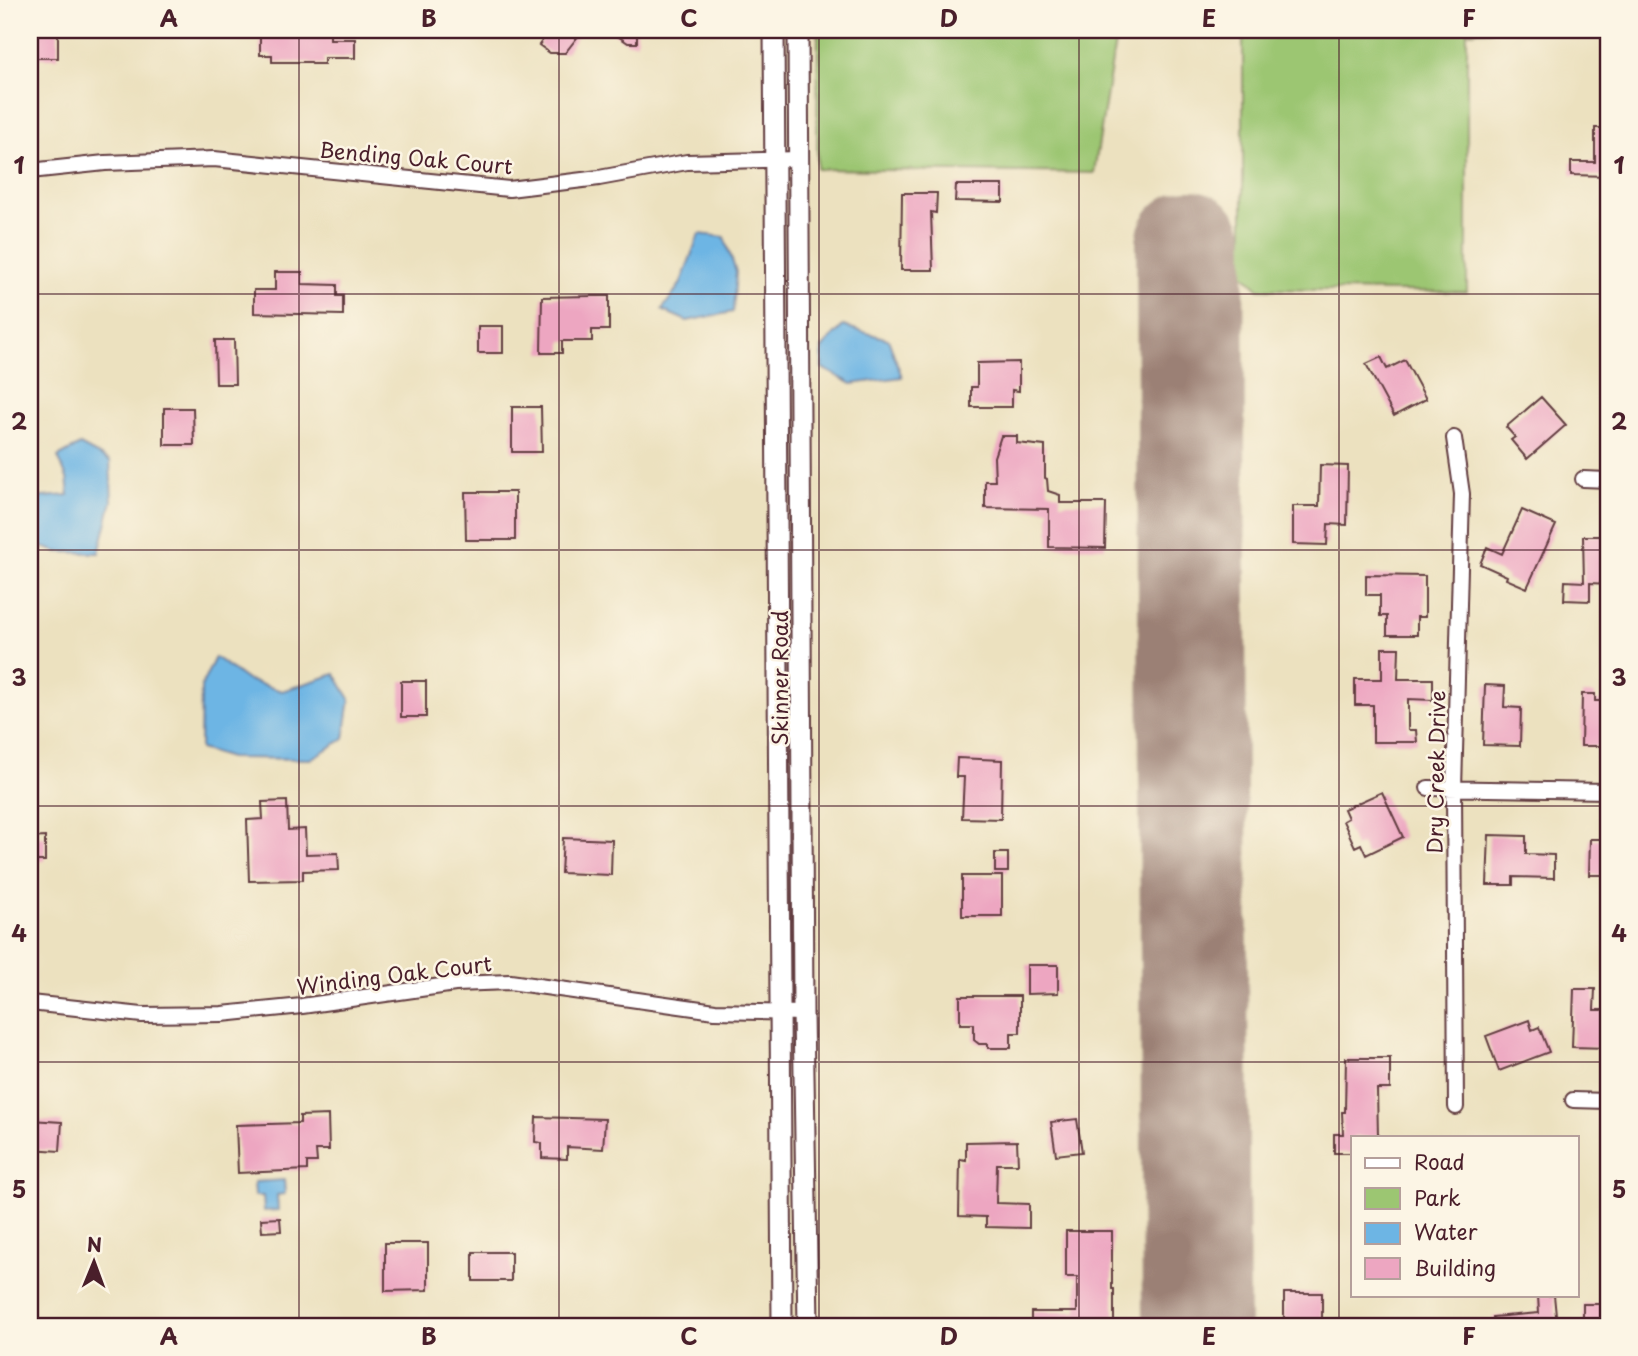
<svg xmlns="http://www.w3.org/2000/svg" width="1638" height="1356" font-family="'Playpen Sans',sans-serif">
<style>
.green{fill:#9cc672;stroke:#73724e;stroke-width:2}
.water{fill:#6db5e4;stroke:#5c6a88;stroke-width:2}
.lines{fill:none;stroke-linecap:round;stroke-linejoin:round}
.runway{stroke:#9b8075;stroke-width:108}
.building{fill:#eda6c1}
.street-casing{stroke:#623c41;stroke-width:18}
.secondary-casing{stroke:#623c41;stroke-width:23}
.street{stroke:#fff;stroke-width:14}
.secondary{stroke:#fff;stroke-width:19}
.grid{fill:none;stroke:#4a1f2b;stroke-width:2;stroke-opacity:0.55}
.labels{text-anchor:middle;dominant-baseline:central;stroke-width:5;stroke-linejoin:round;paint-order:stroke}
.street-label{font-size:21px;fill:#4a1f2b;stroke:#fcf5e5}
.neatline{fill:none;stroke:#4a1f2b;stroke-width:2.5}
.grid-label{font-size:23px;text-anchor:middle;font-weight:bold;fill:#4a1f2b}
</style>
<rect width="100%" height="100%" fill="#fcf5e5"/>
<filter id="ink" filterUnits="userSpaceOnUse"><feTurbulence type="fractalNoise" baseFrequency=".0143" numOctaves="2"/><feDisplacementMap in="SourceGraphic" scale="14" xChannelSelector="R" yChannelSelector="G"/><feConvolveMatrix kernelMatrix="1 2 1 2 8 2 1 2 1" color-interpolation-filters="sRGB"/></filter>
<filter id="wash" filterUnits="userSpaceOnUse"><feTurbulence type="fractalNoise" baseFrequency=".00686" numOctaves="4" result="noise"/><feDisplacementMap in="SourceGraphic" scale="28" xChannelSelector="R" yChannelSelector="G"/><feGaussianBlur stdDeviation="1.57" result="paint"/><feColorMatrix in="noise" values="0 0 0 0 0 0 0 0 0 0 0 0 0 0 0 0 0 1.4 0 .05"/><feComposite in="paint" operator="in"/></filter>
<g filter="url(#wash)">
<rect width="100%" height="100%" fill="#ece1bf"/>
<path class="green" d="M818,30H1117L1094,173L817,169Z
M1243,30H1492L1467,32V292L1259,289L1243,274Z"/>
<path class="water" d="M699,234L724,237L736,272L733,312L687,321L662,310L681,283Z
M843,326L888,339L902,377L852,384L822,368V348Z
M80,445L110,461L112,501L99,553L58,552L30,543V498L69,495L67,478L58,457Z
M215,657L247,680L282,691L335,674L350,699L344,739L310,759L230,758L200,749L201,687Z
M284,1180L285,1194L277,1195L278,1210L264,1211L263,1196H255L254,1182Z"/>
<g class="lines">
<path class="runway" d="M1190,244L1196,1326"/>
</g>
<g id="blocks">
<path class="building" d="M32,30H58V58H32Z
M260,30L330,31V39H355V58H324V64H312L311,62H272V55H260Z
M550,30H583L565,53H550L539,45Z
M609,30H637V43H628Z
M1595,128H1608V176L1571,175V162H1595Z
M956,185H1003V202L955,201Z
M902,193H937L936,213L931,212L933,270H901Z
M275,272H302V284L337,285V296H343V315L254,313V290H275Z
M592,296H609V330H592V341H562V353H541L542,297Z
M478,326H503V353H478Z
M215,340H234L235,384H216Z
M1381,357L1387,369L1405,360L1426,399L1394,416L1366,364Z
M1019,362V391L1012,390V407H971V387H977V363Z
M1541,397L1566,425L1527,459L1511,440L1515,437L1506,427Z
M512,407H541L542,452H512Z
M164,408H193L194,445H164Z
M1001,436H1017V443L1045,446V478L1047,479L1048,491L1060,495V503H1106L1105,548L1049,547V509L985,508V481H995L994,457Z
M1320,465L1348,466L1347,525L1328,524L1327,545L1293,544V506H1319Z
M465,492H515V540H466Z
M1522,510L1556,525L1527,588L1506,579L1507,576L1480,564L1487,547L1502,554Z
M1583,536H1608V584L1590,583V601L1564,600L1565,581L1584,582Z
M1366,575L1425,576V617H1417V635H1387V616H1380V595H1366Z
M1382,648H1399L1398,679H1433V700L1408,699V730H1416L1417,742H1373V705H1355V679H1382Z
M401,681H426V717H401Z
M1485,685L1505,686L1504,707L1521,708L1520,746L1483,745Z
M1582,694H1595V701H1608V746H1581Z
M957,758L1002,760L1001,819L962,818L964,777H956Z
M1382,792L1403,837L1366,855L1361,844L1355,847L1343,821L1348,818L1344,809Z
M287,801L288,830L305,829L306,854L338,853L339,870L303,871V880L249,881L247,820L263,819L262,802Z
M1489,835L1526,836V854L1554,855V878L1513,877V885H1487Z
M45,837V861H30V838Z
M563,838L612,840L611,875L561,873Z
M1590,839H1608V875H1589Z
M995,853H1008V872H995Z
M962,876H1002V916H962Z
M1027,965H1058V993L1027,994Z
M1574,989H1595L1594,1010H1608V1048L1572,1047Z
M960,996H1020V1033H1011V1048H988V1044H979L974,1040V1024H960Z
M1529,1020L1532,1030L1539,1027L1549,1052L1499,1071L1486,1036Z
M1346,1058H1390V1089H1377L1378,1137H1353V1153H1334V1134H1343L1342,1112H1345Z
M328,1115L329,1150H316L317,1162H307V1170L238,1173L236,1125L300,1123V1116Z
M536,1117L605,1119L603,1149L567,1147V1159L542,1158V1143L535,1142Z
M1077,1119L1082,1152L1056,1155L1051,1122Z
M30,1120L62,1122L60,1151L30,1149Z
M1017,1141L1018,1164H997L996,1203L1029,1204V1228L986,1227V1217L959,1216L960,1159L966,1160V1142Z
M280,1218L281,1231L262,1232L261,1219Z
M1066,1231H1112V1289H1114V1326H1031V1312H1077V1277H1066Z
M385,1243H428V1290L385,1291Z
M473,1252H511V1281H473Z
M1284,1293H1322V1326H1284Z
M1554,1295L1557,1326H1493V1317L1539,1313L1538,1296Z
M1583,1304H1608V1326H1583Z"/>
</g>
</g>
<g filter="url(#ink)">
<use href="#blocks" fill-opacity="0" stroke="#623c41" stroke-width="2"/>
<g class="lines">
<defs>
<path id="street" d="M30,171L105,163L214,159L509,189L599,178L687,162L798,159
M1454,438L1462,494L1454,789L1456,1107
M1583,479L1608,480
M1428,788L1608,791
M30,1003L142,1015L222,1014L302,1006L455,984L510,982L715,1011L803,1013
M1573,1100L1608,1101"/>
<path id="secondary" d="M774,30L782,1326
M798,30L803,1013L808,1326"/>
</defs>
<use href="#street" class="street-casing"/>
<use href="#secondary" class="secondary-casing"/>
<use href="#street" class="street"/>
<use href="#secondary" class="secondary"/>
</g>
</g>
<path class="grid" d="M299,30V1326M559,30V1326M819,30V1326M1079,30V1326M1339,30V1326M30,294H1608M30,550H1608M30,806H1608M30,1062H1608"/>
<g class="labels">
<g class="street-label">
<text transform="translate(416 157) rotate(5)">Bending Oak Court</text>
<text transform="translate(779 678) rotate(-90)">Skinner Road</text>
<text transform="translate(1435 772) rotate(-89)">Dry Creek Drive</text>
<text transform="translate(394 974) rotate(-7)">Winding Oak Court</text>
</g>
</g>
<rect width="1638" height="1356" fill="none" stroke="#fcf5e5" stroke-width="77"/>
<rect x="1351" y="1136" width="228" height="161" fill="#fcf5e5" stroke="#b59f9b" stroke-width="2"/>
<rect x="1365" y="1158" width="35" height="10" fill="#ffffff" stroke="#b59f9b" stroke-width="2"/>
<text x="1414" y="1170" font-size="21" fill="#4a1f2b">Road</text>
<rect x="1365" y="1188" width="35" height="21" fill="#9cc672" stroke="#b59f9b" stroke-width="2"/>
<text x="1414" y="1206" font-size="21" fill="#4a1f2b">Park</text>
<rect x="1365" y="1223" width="35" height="21" fill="#6db5e4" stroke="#b59f9b" stroke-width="2"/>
<text x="1414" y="1240" font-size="21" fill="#4a1f2b">Water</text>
<rect x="1365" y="1258" width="35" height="21" fill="#eda6c1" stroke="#b59f9b" stroke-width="2"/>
<text x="1414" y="1276" font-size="21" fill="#4a1f2b">Building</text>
<g transform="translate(94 1262) rotate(1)" stroke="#fcf5e5" stroke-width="5" paint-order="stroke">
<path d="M0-5L12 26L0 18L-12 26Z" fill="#4a1f2b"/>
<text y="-10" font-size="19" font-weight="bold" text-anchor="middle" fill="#4a1f2b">N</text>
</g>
<rect x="38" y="38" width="1562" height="1280" class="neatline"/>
<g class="grid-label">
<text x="169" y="27">A</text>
<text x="429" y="27">B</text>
<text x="689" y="27">C</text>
<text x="949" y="27">D</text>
<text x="1209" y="27">E</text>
<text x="1469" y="27">F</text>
<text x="19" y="174">1</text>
<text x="1619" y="174">1</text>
<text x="19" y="430">2</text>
<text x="1619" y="430">2</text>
<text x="19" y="686">3</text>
<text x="1619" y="686">3</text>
<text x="19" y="942">4</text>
<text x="1619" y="942">4</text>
<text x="19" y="1198">5</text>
<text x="1619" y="1198">5</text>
<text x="169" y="1345">A</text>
<text x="429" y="1345">B</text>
<text x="689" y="1345">C</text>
<text x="949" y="1345">D</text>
<text x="1209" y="1345">E</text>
<text x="1469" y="1345">F</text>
</g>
</svg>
